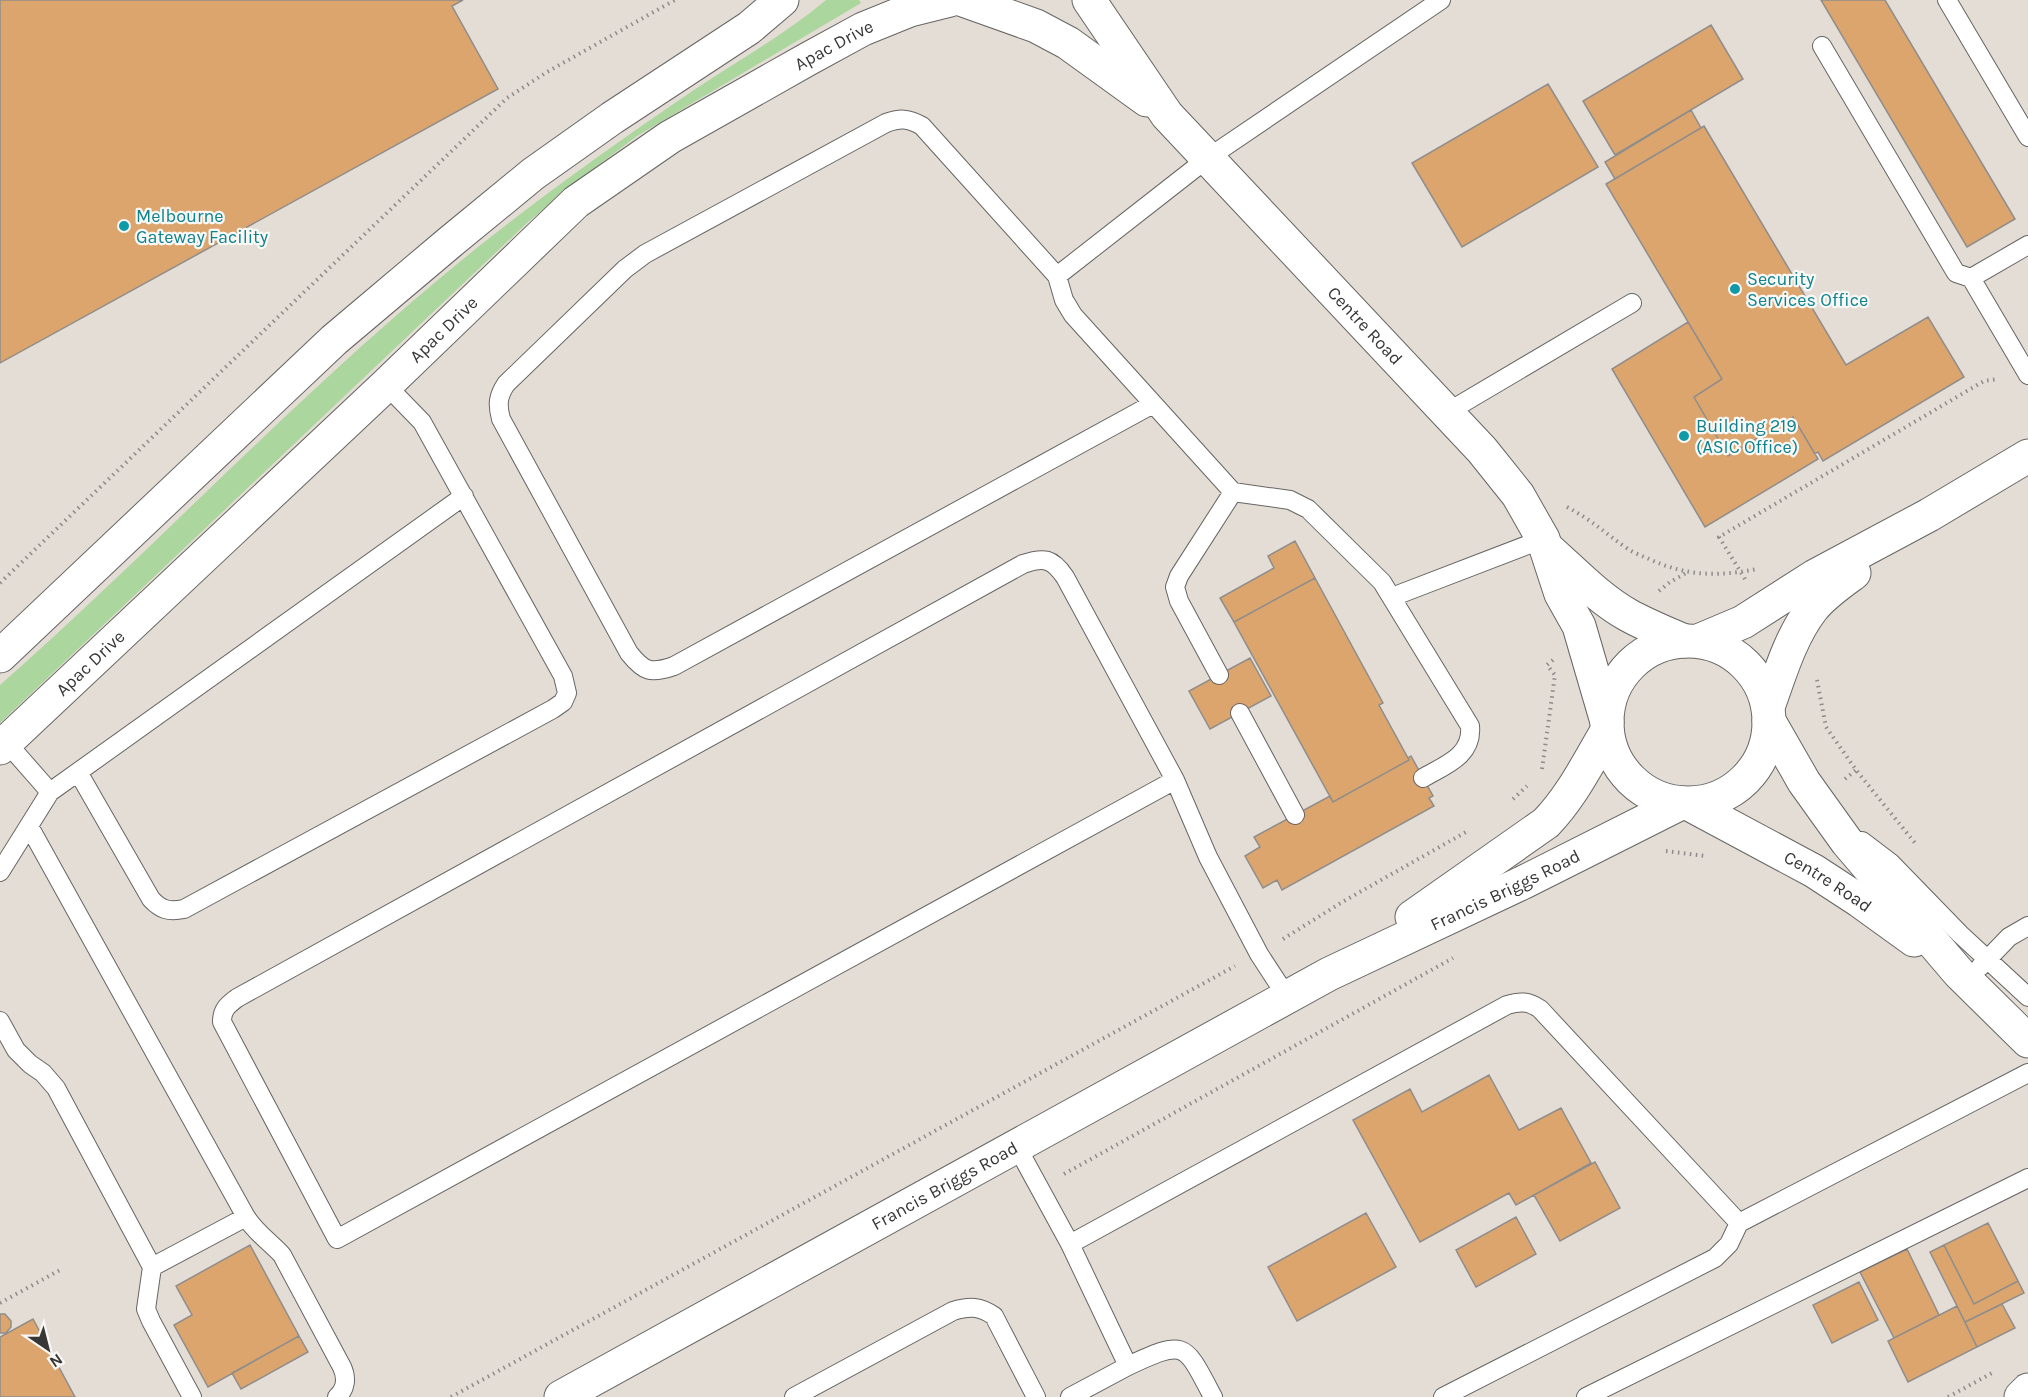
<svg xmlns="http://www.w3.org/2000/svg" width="2028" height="1397" font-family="Karla,sans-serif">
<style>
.built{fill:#e4ddd5}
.green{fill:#abd69d}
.building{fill:#dca56d;stroke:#8f8d8b;stroke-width:1.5}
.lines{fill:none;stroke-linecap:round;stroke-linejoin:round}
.lane-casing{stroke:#676563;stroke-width:20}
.street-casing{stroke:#676563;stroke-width:35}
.primary-casing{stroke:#676563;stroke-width:35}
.path{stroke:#8d8b89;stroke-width:4;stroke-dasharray:1.5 4.5;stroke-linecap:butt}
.lane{stroke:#fff;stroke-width:18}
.street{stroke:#fff;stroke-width:33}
.primary{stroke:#fff;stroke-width:33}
.culture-dot{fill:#0f9aa8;stroke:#faf8f5;stroke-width:2}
.labels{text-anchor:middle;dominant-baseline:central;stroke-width:4.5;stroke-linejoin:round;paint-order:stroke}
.street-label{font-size:18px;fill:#383736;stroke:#faf8f5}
.culture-label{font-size:18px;fill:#0d838f;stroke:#faf8f5;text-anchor:start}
</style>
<rect width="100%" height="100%" fill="#edeae8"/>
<path class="built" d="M0,0H2028V1397H0Z"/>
<path class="green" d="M826,0H859L861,3L637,136L576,182L528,222L0,723V685C162,542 309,382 478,247C546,193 616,143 688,94C734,63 783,36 826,0Z"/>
<path class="building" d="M0,0H463L452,6L498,89L0,363Z
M1821,0H1885L2015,219L1967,247Z
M1711,25L1743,79L1615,155L1583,101Z
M1548,84L1598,167L1462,247L1412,163Z
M1691,110L1701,128L1615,179L1605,162Z
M1704,126L1846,365L1928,317L1964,377L1823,461L1818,452L1815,454L1793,417L1728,456L1694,397L1722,379L1606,184Z
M1688,322L1722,379L1694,397L1728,456L1793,417L1818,459L1705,527L1612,369Z
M1295,541L1315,578L1234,622L1220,598L1274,568L1268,556Z
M1315,578L1383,703L1379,705L1409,760L1333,802L1234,622Z
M1250,658L1271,696L1210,729L1189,691Z
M1411,756L1433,796L1429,798L1434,806L1282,890L1277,880L1263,888L1245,856L1260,847L1254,837L1330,796L1333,802L1409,760L1408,758Z
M1489,1075L1519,1130L1561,1108L1591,1163L1516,1205L1509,1193L1420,1242L1353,1120L1410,1089L1422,1112Z
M1595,1162L1620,1208L1560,1241L1534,1195Z
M1366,1213L1396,1267L1297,1321L1268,1267Z
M1516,1217L1536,1254L1476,1287L1456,1250Z
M1988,1223L2018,1281L1974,1304L1944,1245Z
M250,1245L299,1336L208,1387L174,1325L192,1315L176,1286Z
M1944,1245L1974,1304L2018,1281L2024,1293L1965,1322L1930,1252Z
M1907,1249L1939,1315L1894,1338L1860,1272Z
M1859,1282L1878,1320L1832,1343L1813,1305Z
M2002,1304L2015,1328L1977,1347L1965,1322Z
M1957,1306L1977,1347L1908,1382L1888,1341Z
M0,1314H5L11,1321V1327L6,1333H0Z
M33,1319L75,1397H0V1337Z
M299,1336L308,1352L241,1389L232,1373Z"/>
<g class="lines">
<defs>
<path id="lane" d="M1947,0L2028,137
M1822,46L1956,273L1971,278L2028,375
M1057,276L1208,158L1441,0
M1971,278L2028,245
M1153,404L674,666C651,674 644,672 629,653L501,419C497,404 498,396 506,384L625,269L645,254L886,123C900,118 908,118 922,126L1057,276L1064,300L1073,315L1233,492L1290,500L1308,509L1382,582L1470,726C1473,756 1445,765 1423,778
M1446,413L1632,303
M1392,597L1543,539
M1219,675L1179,601L1175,587L1179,576L1233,492
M1240,713L1295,815
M78,772L151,899C161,910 169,912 184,909L553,709L563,702L567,693L563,676L422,422L386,385
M1175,780L337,1239L222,1022C222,1009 228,1005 237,998L1023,564C1044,557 1052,558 1065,577L1175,780L1208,857L1259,954L1287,997
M50,792L464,496
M29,826L246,1217C255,1232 270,1242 282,1255L342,1367C347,1378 346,1389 337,1397
M1862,841L1891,863L1960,934L2028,997
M0,872L50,792L7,743
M1980,967L2009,937L2028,926
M0,1021L16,1050L30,1064L43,1073L56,1088L152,1267L146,1309L151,1321L192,1397
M1016,1145L1070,1244L1128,1366C1186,1339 1184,1342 1213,1397
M1739,1223L2028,1073
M1070,1244L1507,1005C1520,1001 1528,1001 1540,1009L1739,1223L1729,1244L1715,1258L1443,1397
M152,1267L246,1217
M794,1397L953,1311C969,1306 980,1306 994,1316L1036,1397
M1070,1397L1128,1366
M1586,1397L2028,1178"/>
<g id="street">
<path d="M963,0L1036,26L1068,43L1147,100"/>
<path id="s1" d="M1089,0L1167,115L1482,450L1518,495L1543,539L1561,594L1579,626L1607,722"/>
<path d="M1548,549C1574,572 1598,598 1628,615C1646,625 1666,633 1684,641"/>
<circle cx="1688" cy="722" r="81"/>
<path d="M1698,641L1743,622L1815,576L1929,515L2028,456"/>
<path d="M0,656L334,340L449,243L533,174L612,118L749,28L782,0"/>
<path d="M1768,707C1780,674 1790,638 1812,609C1823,595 1839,584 1854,573"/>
<path d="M1769,721L1804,782L1847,842L1959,973L2028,1041"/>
<path id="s2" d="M0,748L386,385L576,202L670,137L808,59L863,29L910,10L950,0"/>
<path id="s3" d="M1689,804L1814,871L1860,901L1914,940"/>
<path d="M1412,917L1546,823C1572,796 1588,763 1607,731"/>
<path id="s4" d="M561,1397L1329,974L1522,883L1681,803"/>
</g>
<path id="primary" d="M2021,1397L2028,1390"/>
</defs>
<use href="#lane" class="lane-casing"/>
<use href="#street" class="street-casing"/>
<use href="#primary" class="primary-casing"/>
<path class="path" d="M1567,507C1592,520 1606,534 1628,549C1634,553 1642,556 1649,559C1686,576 1717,577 1757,569
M1745,579L1719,537L1984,381L1998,379
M0,583L507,98L547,72L675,0
M1659,591L1670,582L1688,572
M1817,680L1826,727L1856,770L1915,843
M1542,769L1555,675L1547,665L1553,660
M1845,779L1856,770
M1513,799L1527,786
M1666,851L1706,856
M1283,939L1344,901L1466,832
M1064,1174L1453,958
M0,1303L60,1270
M451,1397L1235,966
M1948,1397L1992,1373"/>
<use href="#lane" class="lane"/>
<use href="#street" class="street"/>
<use href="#primary" class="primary"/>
</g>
<g class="culture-dot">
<circle cx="124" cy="226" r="6"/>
<circle cx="1735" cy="289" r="6"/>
<circle cx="1684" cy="436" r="6"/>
</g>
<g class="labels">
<g class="street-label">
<text stroke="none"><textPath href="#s2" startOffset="1096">Apac Drive</textPath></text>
<text stroke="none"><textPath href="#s1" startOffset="428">Centre Road</textPath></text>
<text stroke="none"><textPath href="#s2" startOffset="610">Apac Drive</textPath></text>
<text stroke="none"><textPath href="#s2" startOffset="124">Apac Drive</textPath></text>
<text stroke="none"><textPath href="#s3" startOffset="159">Centre Road</textPath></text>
<text stroke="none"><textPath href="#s4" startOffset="1072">Francis Briggs Road</textPath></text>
<text stroke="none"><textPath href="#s4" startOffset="438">Francis Briggs Road</textPath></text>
</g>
<g class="culture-label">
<text x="136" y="216">Melbourne<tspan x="136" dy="21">Gateway Facility</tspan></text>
<text x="1747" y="279">Security<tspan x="1747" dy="21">Services Office</tspan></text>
<text x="1696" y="426">Building 219<tspan x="1696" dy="21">(ASIC Office)</tspan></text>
</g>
</g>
<g transform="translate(48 1349) rotate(145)" stroke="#faf8f5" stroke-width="4.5" paint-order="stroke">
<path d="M0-4.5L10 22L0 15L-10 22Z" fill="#383736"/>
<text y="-9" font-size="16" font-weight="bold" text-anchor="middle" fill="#383736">N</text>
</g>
</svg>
